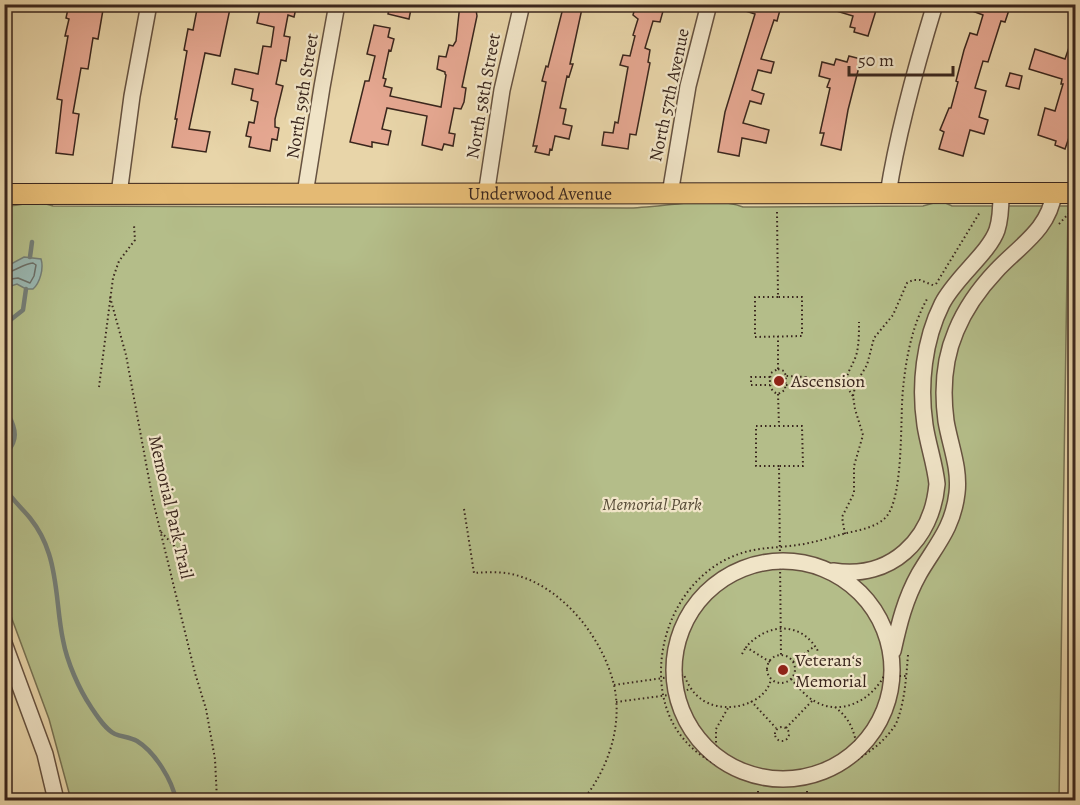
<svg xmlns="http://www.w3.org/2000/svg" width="1080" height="805" font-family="Alegreya,serif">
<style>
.green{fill:#b4bd89;stroke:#777253;stroke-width:1.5}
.water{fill:#99b7b1;stroke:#737d76;stroke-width:1.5}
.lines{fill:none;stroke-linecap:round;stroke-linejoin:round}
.shore{stroke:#6a6e67;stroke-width:1.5}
.stream{stroke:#737d76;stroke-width:4.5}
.building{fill:#e6a892;stroke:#3a261d;stroke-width:1.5}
.minor-casing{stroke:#665240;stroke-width:18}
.major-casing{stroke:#3a261d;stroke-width:22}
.path{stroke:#3a261d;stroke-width:2;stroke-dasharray:1.5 3;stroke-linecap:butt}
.minor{stroke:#f0e4c7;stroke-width:15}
.major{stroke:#e4ba74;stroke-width:20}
.poi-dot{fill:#8f2418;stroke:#f0e4c7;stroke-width:2}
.labels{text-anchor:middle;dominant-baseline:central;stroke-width:4.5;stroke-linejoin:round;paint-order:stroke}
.street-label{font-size:18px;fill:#3a261d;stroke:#f0e4c7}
.poi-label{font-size:18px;fill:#3a261d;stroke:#f0e4c7;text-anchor:start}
.park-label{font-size:18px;font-style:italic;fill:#584c38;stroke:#f0e4c7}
</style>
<rect width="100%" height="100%" fill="#e8d5a9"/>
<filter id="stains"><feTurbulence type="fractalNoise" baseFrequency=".00333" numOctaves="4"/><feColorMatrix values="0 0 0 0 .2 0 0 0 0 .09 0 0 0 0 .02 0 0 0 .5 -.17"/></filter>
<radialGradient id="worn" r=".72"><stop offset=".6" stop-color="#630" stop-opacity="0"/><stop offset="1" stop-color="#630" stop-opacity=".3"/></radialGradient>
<path class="green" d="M941,201L952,206H1068L1059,800H71L49,719L5,600V206C21,206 36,199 53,206L627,208C660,208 714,195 743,207L923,206Z"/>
<path class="water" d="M24,257L41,259C44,268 40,283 33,289H26L17,284L8,287L5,285V270L9,265Z"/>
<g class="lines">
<path class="shore" d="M4,273C15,272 22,264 33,263L36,265L34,276L30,283L18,278L4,280"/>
<path class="stream" d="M30,257L32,242
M4,325L23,310L26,289
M4,409C11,418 18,432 13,443C11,448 7,452 4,457
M4,486C11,499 21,507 30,518C38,528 45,541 49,554C58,582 57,612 63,640C67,662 79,689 91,707C97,716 105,729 115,734C122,737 130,737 137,741C155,752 172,780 176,800"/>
</g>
<path class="building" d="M69,4H104L98,39L93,38L88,69L81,68L73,113L79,114L73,155L56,153L62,100L57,99L68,36H65L69,19L66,18Z
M198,4H231L220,56L205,53L189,129L210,132L206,152L172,147L177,119H175L187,51L184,50L188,29L193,30Z
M261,4H297L294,17L288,15L284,36L290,37L286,61L281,60L276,84L283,86L275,119V127L279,128L277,140L272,139L270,151L249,147L251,137L246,136L249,122L254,123L258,102L251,100L253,89L232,84L235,69L258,74L263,46L271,47L274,27L257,23Z
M390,4H412L409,19L388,14Z
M460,4H475L477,16L462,87L466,88L464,102L461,109L454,108L449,133L455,134L453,146L444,144L442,150L422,145L427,116L387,108L382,129L391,131L388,145L372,142V147L350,142L365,81H369L375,56L367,54L374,25L390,28L388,37L394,39L391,51L389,50L383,78L386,79L384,86L392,88L390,96L441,107L446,75L445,74V72L437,69L439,56L446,57L449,45L453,46L456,41Z
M564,4H583L570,64H573L569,77L567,76L560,108L566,109L563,124L572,126L569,139L555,136L552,150L550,149L549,155L535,152L537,146H533L546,82L542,81L546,66L548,67Z
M636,4H665L660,22L653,21L645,48L650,50L648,62L650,63L636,135L630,134L628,149L602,145L604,132L613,133L615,122L618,123L628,67L620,65L623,55L630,56L635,36L633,35L638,19L633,15Z
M734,4H776L775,8L780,10L777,21L774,20L761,59L774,62L771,73L758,70L752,90L764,94L761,104L750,101L743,123L769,130L766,143L742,138L739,156L718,152L725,112L755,14L733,7Z
M823,4H878L868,36L854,32L855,28L850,27L853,16L823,7Z
M959,4H1011L1005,22L1001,21L988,62L983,61L975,88L986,91L979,117L988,120L984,134L970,130L963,156L939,149L944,132L940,130L949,108H951L958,82L956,81L964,50L970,33L977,35L983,15L959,6Z
M1074,33L1076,34V117L1065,149L1055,145L1056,141L1038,135L1045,108L1055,111L1063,84H1061L1062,79L1029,69L1035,49L1065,59Z
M849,56L861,59L848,110L841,150L821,145L824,133H820L830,88L827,87L830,79L819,76L822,62L834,65L836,59L847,62Z
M1010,73L1022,76L1019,89L1006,86Z"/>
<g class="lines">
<defs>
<path id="minor" d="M119,194L132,96L149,4
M305,194L322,87L337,4
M670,194L688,86L709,4
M888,194C898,130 916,66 935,4
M486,195L502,90L522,4
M674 670a109 109 0 1 1 218 0a109 109 0 1 1-218 0Z
M833,571C891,580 932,540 937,484C935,464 928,445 925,425C919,385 924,340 942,304C955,278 989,253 997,230C1001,218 1001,205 1001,193
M4,643L45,754L56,800
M893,651C899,624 905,599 919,574C936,545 953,528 957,493C960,468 950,445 946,421C942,391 944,359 956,331C965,309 979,289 996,271C1019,246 1049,230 1054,193"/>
<g id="major">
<path id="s1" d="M4,194L1076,193"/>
</g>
</defs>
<use href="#minor" class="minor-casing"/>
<use href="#major" class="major-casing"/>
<path class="path" d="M777,212L778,297H802V336L755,337V297H778
M1059,224L1071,211
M936,284L980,212
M110,297L126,355L153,501L195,673L206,709L215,759L217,800
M778,336V369
M778,369L784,371L786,376L785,390L778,394C769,391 769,382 771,373Z
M770,377H751V385H770
M786,385H805L806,377L786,376
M99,387L113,278L119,261L135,240L134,225
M778,394L779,426
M853,396C840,379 850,372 856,356C859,346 859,333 859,322
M779,466H756V426H802L803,466H779L781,656
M464,509L474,573C488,572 504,571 519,576C565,590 603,639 614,685C623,726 608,769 583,800
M161,532L184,556
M845,534L842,517L854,493V466L863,435L855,409L853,396L856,383L867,365L874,338L893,315L907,283L913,280H920L935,286
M742,654L746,647
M908,655C906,679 905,701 896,724C844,805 661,802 661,672C661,621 691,569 742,553C760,547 779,548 797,545C814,543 831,537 847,533C860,530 877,527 886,517C904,497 900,417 903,389C906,358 912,326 927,299
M767 669a14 14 0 1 1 28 0a14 14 0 1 1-28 0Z
M770,662L746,647C768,622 803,621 819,653
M793,662L815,646
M791,679C798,687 806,697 816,702C842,716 871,700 884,676H906
M614,685L684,675C689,687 695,697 708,703C729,713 766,704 771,679
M751,701L776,728
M616,702L676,694L690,689
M835,707C850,719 855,731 857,750
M775 734a7 7 0 1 1 14 0a7 7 0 1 1-14 0Z
M786,728L813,700
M716,756V729L728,708
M758,791V800
M807,791V800"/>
<use href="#minor" class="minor"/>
<use href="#major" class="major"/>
</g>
<g class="poi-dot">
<circle cx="779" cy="381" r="6"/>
<circle cx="783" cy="670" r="6"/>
</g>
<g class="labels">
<g class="street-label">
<text transform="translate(669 95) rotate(-78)">North 57th Avenue</text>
<text transform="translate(302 96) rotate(-81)">North 59th Street</text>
<text transform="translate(483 96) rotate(-80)">North 58th Street</text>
<text stroke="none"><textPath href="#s1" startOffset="536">Underwood Avenue</textPath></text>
<text transform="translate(171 507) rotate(77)">Memorial Park Trail</text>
</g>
<g class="poi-label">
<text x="791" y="381">Ascension</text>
<text x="795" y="660">Veteranʻs<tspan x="795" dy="21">Memorial</tspan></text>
</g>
<g class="park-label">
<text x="652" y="504">Memorial Park</text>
</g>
</g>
<rect width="1080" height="805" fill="none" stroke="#e8d5a9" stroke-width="24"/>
<rect x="6" y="6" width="1068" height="793" fill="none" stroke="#3a261d" stroke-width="3"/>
<rect x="12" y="12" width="1056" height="781" fill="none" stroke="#3a261d" stroke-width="1.5"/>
<path d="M849 66v9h104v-9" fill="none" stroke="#3a261d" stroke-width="3"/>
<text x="858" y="66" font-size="18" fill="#3a261d" stroke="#f0e4c7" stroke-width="4.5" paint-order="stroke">50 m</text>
<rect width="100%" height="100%" filter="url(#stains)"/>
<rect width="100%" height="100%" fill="url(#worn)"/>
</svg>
